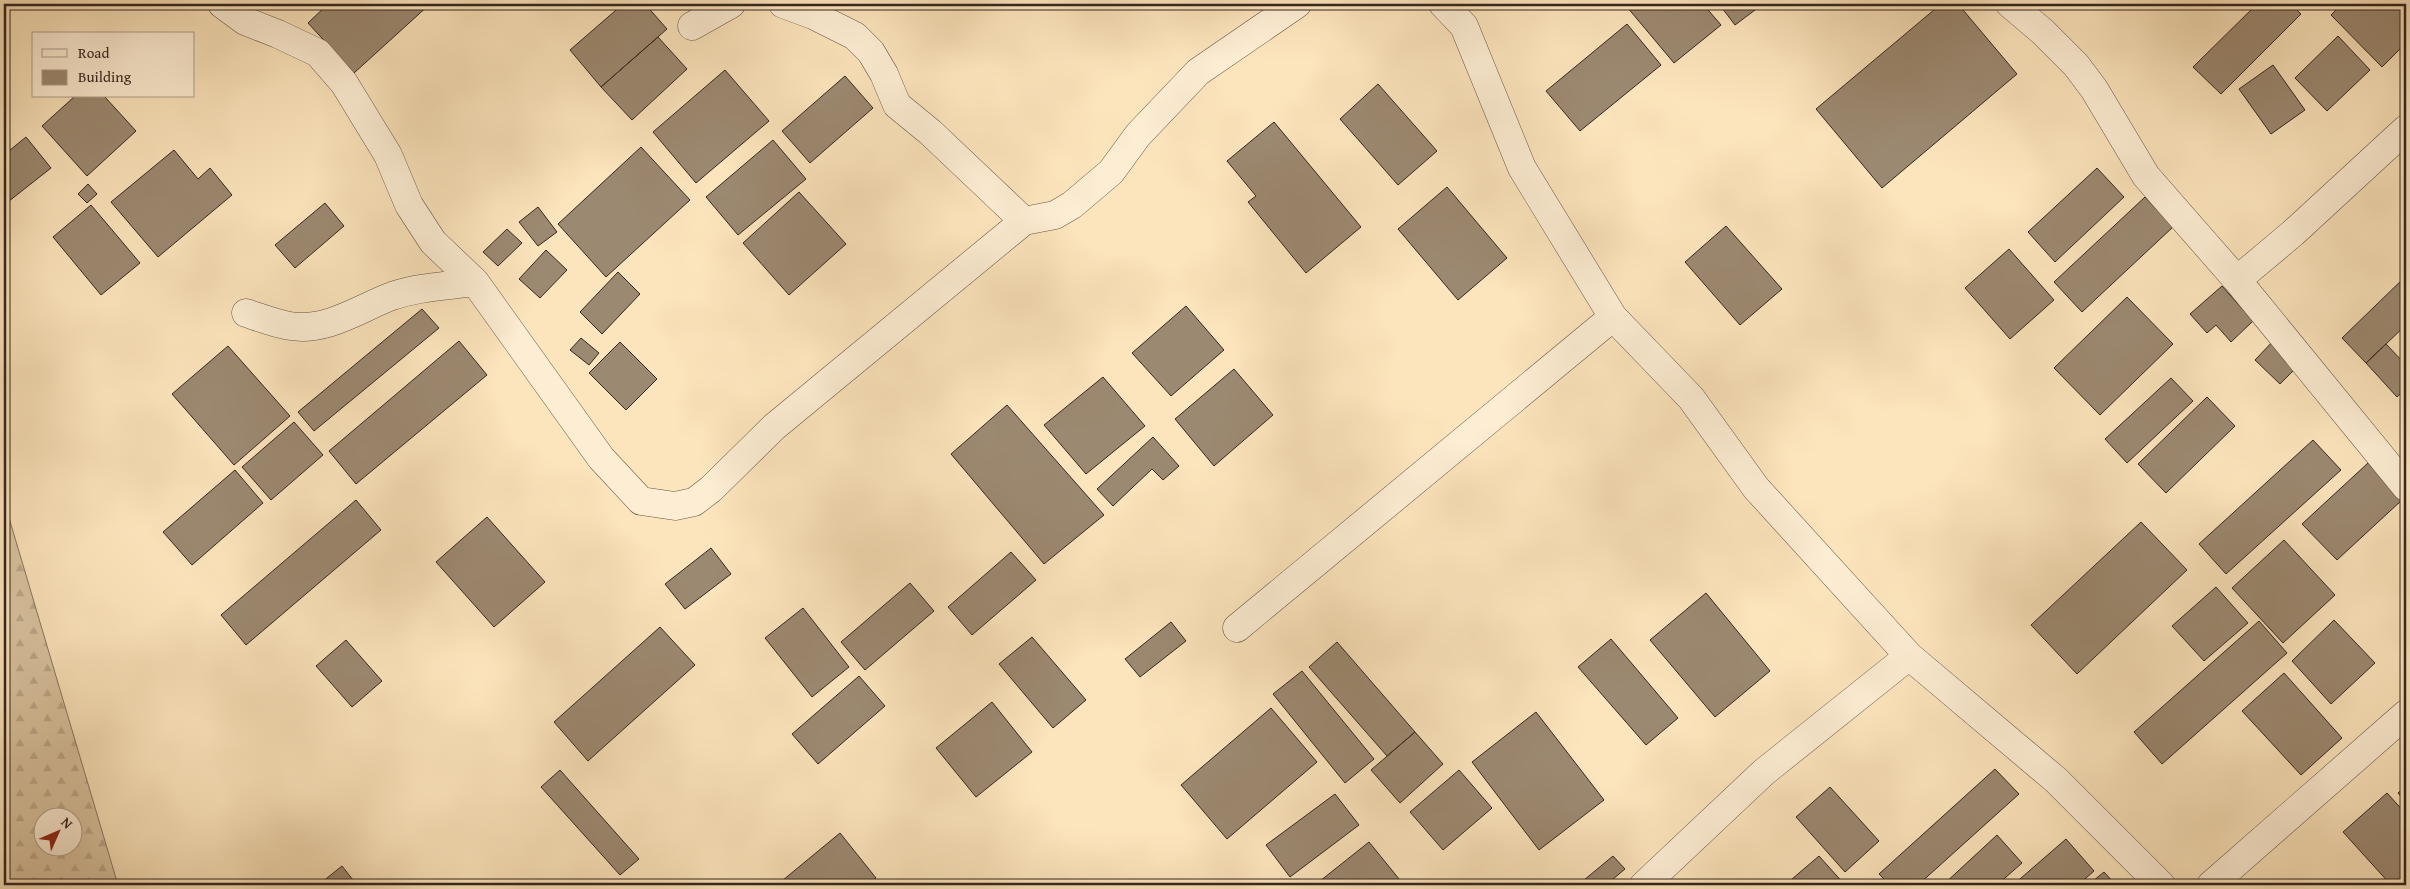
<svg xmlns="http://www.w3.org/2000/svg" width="2410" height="889" font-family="'Gentium Book Plus',serif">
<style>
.forest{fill:url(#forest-firs);stroke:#877660;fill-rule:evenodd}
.building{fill:#9c8971;stroke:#34271f}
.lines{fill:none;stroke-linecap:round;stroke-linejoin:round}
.minor-casing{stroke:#665646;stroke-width:29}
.minor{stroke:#fdedd3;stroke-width:28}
</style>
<defs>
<pattern id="forest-firs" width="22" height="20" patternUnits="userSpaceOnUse" patternTransform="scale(1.25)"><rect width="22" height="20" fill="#dac4a1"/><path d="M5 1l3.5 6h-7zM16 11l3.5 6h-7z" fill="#bca88a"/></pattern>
</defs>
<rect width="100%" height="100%" fill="#fce4bc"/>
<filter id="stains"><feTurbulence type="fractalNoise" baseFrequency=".004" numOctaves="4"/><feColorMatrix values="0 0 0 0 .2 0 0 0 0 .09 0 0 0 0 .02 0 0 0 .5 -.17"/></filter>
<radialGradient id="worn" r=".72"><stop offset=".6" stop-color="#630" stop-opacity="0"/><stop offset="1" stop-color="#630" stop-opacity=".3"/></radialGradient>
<path class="forest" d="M4,501L118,885H4ZM42,816H72V846H42Z"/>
<path class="building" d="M328,4H430L354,73L308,23Z
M623,4H645L667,29L601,87L570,50Z
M1632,4H1703L1721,25L1674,63L1627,7Z
M1719,4H1763L1735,25Z
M1941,4H1958L2017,74L1882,188L1816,109Z
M2257,4H2291L2301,14L2221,94L2193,67Z
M2342,4H2403L2406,7V43L2382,67L2331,15Z
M1627,24L1661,65L1580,131L1546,91Z
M2338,36L2370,70L2327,111L2295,78Z
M658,37L687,69L632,120L601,87Z
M2273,65L2305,110L2271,134L2239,89Z
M725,70L769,121L696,183L653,132Z
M845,76L873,108L810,163L782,131Z
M1378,84L1437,151L1398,185L1340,119Z
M75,96H104L136,131L87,176L42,126Z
M1274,122L1361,227L1306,273L1248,202L1256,196L1227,161Z
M26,137L51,168L4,205V155Z
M773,140L806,179L738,235L706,197Z
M641,147L690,200L606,277L558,224Z
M174,150L198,179L210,168L232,195L158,257L111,202Z
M2097,168L2124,197L2055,262L2028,232Z
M88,184L97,194L87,203L78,194Z
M1447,187L1507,258L1458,300L1398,229Z
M799,192L846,244L789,295L743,243Z
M2145,197L2173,227L2082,312L2054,282Z
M325,203L344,226L295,268L275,245Z
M91,205L140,263L101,295L53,237Z
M538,207L557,232L538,246L519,222Z
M1726,226L1782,289L1740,325L1685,262Z
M507,229L522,243L498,266L483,252Z
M2009,249L2054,300L2010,339L1965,288Z
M546,250L567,270L540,298L519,279Z
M618,272L640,294L602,334L580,312Z
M2406,276V325L2366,363L2342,338Z
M2222,286L2253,321L2231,342L2216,325L2207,333L2190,314Z
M2127,297L2173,344L2100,415L2054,368Z
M1186,306L1224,350L1171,396L1132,353Z
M422,309L439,328L314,431L298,412Z
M581,338L599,353L589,365L570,350Z
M2275,339L2301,363L2280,384L2255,360Z
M459,341L487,375L356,484L329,451Z
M620,342L657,379L626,410L589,373Z
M2386,344L2406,365V388L2397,397L2366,363Z
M228,346L290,416L234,465L172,394Z
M1234,369L1273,415L1214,466L1175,419Z
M1103,377L1145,426L1086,474L1044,425Z
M2171,378L2193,401L2127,463L2105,439Z
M2207,397L2235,426L2166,493L2138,464Z
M1007,405L1104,515L1044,564L951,454Z
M294,422L323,455L271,500L242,467Z
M1153,437L1179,466L1163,480L1152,469L1113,506L1097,489Z
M2313,440L2341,470L2226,574L2199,544Z
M2368,463L2402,500L2337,560L2302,524Z
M235,470L263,503L192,565L163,532Z
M356,500L381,530L246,645L221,615Z
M487,517L545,582L494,627L436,562Z
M2141,522L2187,570L2077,674L2031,625Z
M2284,540L2335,595L2283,643L2232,588Z
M711,548L731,574L685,609L665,584Z
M1011,552L1036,580L972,635L948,607Z
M910,583L934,611L865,670L841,642Z
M2216,587L2248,623L2204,661L2172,626Z
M1706,593L1770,671L1715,717L1650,640Z
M803,608L849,667L812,697L765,638Z
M2334,620L2375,663L2331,704L2292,661Z
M2259,621L2287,653L2162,764L2134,732Z
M1171,622L1186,641L1140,677L1125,659Z
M660,627L695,665L588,761L554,722Z
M1032,637L1086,700L1053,728L999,664Z
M1611,639L1678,718L1646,745L1578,667Z
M346,640L382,681L352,707L316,666Z
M1337,642L1415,732L1387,756L1309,667Z
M1302,671L1374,759L1345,783L1273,694Z
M2284,673L2342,738L2301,775L2242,711Z
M859,676L885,706L818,764L792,734Z
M992,702L1032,752L976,797L936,748Z
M1271,708L1317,762L1227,839L1181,785Z
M1536,712L1604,800L1539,850L1472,762Z
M1415,732L1443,764L1400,803L1371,770Z
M1995,769L2019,794L1918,885H1890L1879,874Z
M560,770L639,859L620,875L541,787Z
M1459,770L1492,808L1443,850L1410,812Z
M2406,786V802L2398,793Z
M1830,787L1879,841L1845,872L1796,817Z
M2387,793L2406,814V885H2391L2343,832Z
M1335,794L1359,825L1290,877L1266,845Z
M840,833L876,878L867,885H777Z
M1997,835L2022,863L1997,885H1943Z
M2066,839L2094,871L2078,885H2013Z
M1369,842L1404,885H1315Z
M1613,856L1625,869L1606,885H1578Z
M1819,856L1845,885H1785Z
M342,866L357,885H325L322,882Z
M2104,872L2116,885H2088Z"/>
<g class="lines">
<defs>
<path id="minor" d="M222,4L245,21L278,34L318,53L344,83L388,155L409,205L433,242L475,282L601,458L641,501L675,506L694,502L711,489L774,427L1024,221L1055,215L1072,205L1111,172L1138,135L1198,72L1297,4
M783,4L813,15L855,36L871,52L884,74L897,105L930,132L1024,221
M1443,4L1464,26L1522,168L1613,317L1691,398L1756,488L1909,656L2056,780L2161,885
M2010,4L2043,32L2076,65L2094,89L2146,176L2237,280L2406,487
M692,26L731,4
M2237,280L2293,233L2406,129
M246,313C261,318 276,324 290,326C327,332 360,308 392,296C418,287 447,286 475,282
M1237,628L1613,317
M1644,885L1764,772L1909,656
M2211,885L2406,714"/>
</defs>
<use href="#minor" class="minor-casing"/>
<use href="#minor" class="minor"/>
</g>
<rect width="2410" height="889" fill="none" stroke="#fce4bc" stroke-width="20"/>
<rect x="5" y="5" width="2400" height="879" fill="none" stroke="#34271f" stroke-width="2.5"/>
<rect x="10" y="10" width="2390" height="869" fill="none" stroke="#34271f"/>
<rect x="32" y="32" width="162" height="65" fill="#fdedd3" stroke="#ad9e8b"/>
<rect x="42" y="49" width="25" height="8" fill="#fdedd3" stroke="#ad9e8b"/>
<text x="78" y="58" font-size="15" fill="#34271f">Road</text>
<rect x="42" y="70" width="25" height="15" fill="#9c8971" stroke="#ad9e8b"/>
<text x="78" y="82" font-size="15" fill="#34271f">Building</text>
<g transform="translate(58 832) rotate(45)"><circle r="24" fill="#fdedd3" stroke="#ad9e8b"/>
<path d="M0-4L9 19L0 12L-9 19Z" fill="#8f2418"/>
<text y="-8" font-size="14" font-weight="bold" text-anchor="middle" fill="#34271f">N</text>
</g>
<rect width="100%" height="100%" filter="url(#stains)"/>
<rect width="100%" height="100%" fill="url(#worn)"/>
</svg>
